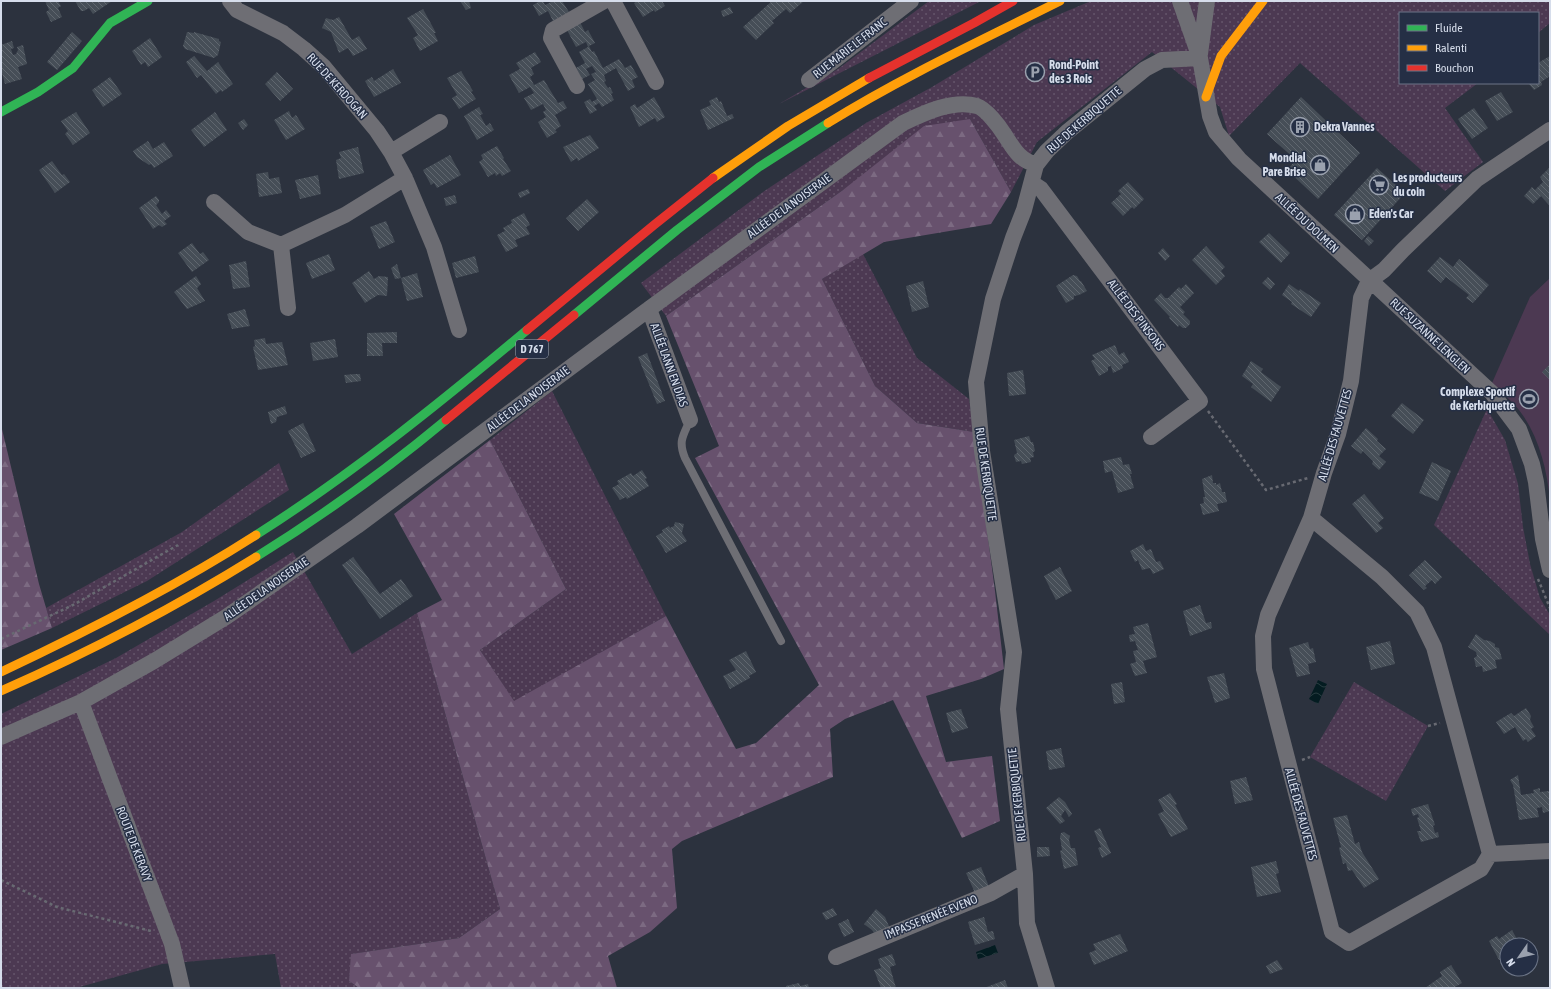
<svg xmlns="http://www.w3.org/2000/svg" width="1551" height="989" font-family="'Asap Condensed',sans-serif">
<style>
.grass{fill:url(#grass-dots)}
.forest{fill:url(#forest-firs)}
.pitch{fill:#4c3952}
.water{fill:url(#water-waves)}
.building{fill:url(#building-back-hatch)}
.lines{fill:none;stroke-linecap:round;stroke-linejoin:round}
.path{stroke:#686a72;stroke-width:2.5;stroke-dasharray:3 3;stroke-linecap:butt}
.lane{stroke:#6e6e74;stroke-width:8}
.street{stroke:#6e6e74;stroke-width:16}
.fast{stroke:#30b455;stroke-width:9}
.slow{stroke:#ff9f0a;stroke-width:9}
.jam{stroke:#e5322d;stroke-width:9}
.labels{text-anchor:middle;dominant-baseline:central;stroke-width:3;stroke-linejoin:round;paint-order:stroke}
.shield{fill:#252f45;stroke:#a1a9b9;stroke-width:1}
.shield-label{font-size:11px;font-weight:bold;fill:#d6ddeb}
.street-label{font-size:12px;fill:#d6ddeb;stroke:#252f45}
.poi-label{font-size:12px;font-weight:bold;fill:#d6ddeb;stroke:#252f45;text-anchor:start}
</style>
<defs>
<pattern id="grass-dots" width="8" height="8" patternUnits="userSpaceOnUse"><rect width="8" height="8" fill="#4c3952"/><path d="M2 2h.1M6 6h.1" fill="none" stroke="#65556b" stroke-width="1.8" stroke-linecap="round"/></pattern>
<pattern id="forest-firs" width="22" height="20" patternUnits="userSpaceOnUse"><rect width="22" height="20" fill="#67516d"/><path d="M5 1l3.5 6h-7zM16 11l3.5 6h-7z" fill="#7c6a82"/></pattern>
<pattern id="water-waves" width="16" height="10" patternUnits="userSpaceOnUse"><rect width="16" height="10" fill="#041c21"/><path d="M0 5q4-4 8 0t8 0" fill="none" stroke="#283d41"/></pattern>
<pattern id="building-back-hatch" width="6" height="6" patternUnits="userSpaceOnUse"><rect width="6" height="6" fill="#464e57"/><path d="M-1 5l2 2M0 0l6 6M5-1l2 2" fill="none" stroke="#60676f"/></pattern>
</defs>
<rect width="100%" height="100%" fill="#2c323e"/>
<path class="grass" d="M929,1H981L779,104L838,69Z
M1091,1H1550V23L1538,33V13H1400V83H1478L1445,108L1483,162L1445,191L1300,63L1229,136L1220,107L1152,52L1037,142L1011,192L970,119L843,190L666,316L641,283L763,192L866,123L932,87L1034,25Z
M863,254L917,358L969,399L974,432L917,423L875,386L822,279Z
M552,391L666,616L514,702L480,650L566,589L490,440Z
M1487,409L1505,440L1518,484L1523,527L1530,564L1540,598L1550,615V635L1434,525Z
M279,463L289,490L147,581L52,628L46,608L182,532Z
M293,552L352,654L417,613L500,909L459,938L352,954L349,981L359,988H281L275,954L162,964L76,988H1V714L116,658L214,601Z
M1354,682L1428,726L1386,801L1310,757Z"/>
<path class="forest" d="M970,119L1011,192L991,224L884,242L822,279L875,386L917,423L974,432L995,591L1004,669L981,679L926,696L946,762L992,756L1000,821L962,838L893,700L845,719L830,729L833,777L682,841L672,849L677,908L650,932L608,956L617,988H359L349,981L351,954L459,938L500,909L417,613L442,600L394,514L490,440L566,589L480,650L514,701L666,616L736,749L756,743L819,685L695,458L719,446L666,316L843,190L924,126Z
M1,425L39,584L52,628L1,650Z"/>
<path class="pitch" d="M1550,278V500C1547,471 1540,441 1524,417C1516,404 1503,394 1492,383L1530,297Z"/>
<path class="water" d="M1318,680L1327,684L1318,704L1309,699Z
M995,945L998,953L978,959L976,952Z"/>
<path class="building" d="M45,1H58L61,6L58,8L62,17L51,22L46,12L49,10Z
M75,1H112L93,14L89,8L84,11H81Z
M460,1H469L471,8L466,10Z
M540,1H543L545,5L553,1H562L569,12L553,21L548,11L539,16L533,5Z
M637,1H662L665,6L655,12L654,10L643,17L634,3Z
M772,1H804L790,13L786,9L772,21L774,23L756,40L743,27Z
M730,7L733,13L723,17L721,11Z
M423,9L436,33H434L438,41L420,51L413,38L418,35L407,18Z
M339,17L352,40L359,36L367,49L353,56L348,48L339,53L331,32L322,28L326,18L333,20Z
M580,22L585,32L588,30L595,43L589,46L592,52L594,51L603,68L619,59L625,68L631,65L638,77L632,80L635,87L628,91L616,68L604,75L606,81L604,82L608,88L610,87L613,93L611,94L614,100L602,107L599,103L594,106L597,110L590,114L584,102L590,99L592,102L597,99L588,84L595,80L591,74L596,72L592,66L586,69L590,75L582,79L576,68L585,63L579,52L588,47L586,42L576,47L567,30Z
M72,32L82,41L57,70L47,62Z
M187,32L194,33V32L219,39V41L221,42L218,55L214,58L185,49L183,46Z
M150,38L162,57L148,67L145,62L141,65L132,51Z
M12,41L14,48L11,49L13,55L16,54L18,50L17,47L23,45L27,64L18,67L22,79L5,84L1,69V45Z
M535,52L541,62L531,68L534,74L530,77L534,85L544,80L558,103L563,101L567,108L555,115L561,126L555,130L557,132L547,138L538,122L546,117L543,112L546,110L543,104L531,110L524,98L534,93L530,87L519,93L509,75L520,69L516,63Z
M194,56L207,71L218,62L233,84L222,92L221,90L216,94L201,75L197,78L186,62Z
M1550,56V76L1541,82L1542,85L1534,90L1528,83H1538V63Z
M393,69L401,83L374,97L365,81L372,77L374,81Z
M461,71L473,91L471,92L476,99L459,109L452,98L457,95L447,78Z
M277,72L293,89L280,101L265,84Z
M110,77L122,94L103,107L92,90Z
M1501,92L1513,112L1497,121L1485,101Z
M654,97L665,117L657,122L655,118L639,127L630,107L635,104L637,108Z
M717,97L719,102L721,101L727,116L732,114L734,118L708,130L700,110L711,105L709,101Z
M1301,97L1360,153L1318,199L1287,170L1296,160L1267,134Z
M479,107L483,114L480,115L486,126L490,123L494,130L477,140L464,116Z
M1474,108L1488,128L1472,139L1458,119Z
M289,111L292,118L296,115L305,129L286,140L274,120Z
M76,112L90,133L73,145L65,134L68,131L61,121Z
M215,112L227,130L204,147L191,130Z
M244,119L248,125L243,130L238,123Z
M590,135L599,148L578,161L577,158L571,162L563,147Z
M148,141L153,149L164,142L173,156L154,168L151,164L149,165L137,157L133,151Z
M497,146L504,158L503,159L511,171L502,176L500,173L496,176L495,173L488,177L479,162L483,159L481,155Z
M358,147L364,173L339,179L336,160L341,158L339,152Z
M450,155L461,175L437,188L434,183L431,185L423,170Z
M52,161L62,175L64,174L70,182L55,193L39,170Z
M1550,167V204L1549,205L1541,196L1533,204L1524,196L1532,187L1535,190L1543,182L1540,177Z
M1377,168L1405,193L1362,240L1334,215Z
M268,172L269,179L279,177L282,193L259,197L256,174Z
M318,175L321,194L300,199L295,180Z
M1128,182L1144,199L1134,209L1132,207L1123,216L1111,203L1121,194L1118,191Z
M528,189L530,193L520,198L518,193Z
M455,195L457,203L446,206L444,198Z
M156,196L159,200V202L156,205L162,214L166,210L171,216L164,221L167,224L162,227L159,225L153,229L139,208Z
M587,199L599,212L578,231L566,218Z
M524,213L530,225L526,227L530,234L515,240L518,246L506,252L497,235L505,231L503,228L512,223L511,220Z
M386,221L395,242L379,249L370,227Z
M1269,233L1290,253L1281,263L1259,242Z
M1368,236L1374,241L1369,246L1364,241Z
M192,243L200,254L203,252L209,260L192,272L178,253Z
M1206,246L1225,267L1221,271L1225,276L1216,285L1192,260Z
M1163,248L1170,256L1165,261L1158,253Z
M329,254L335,270L312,279L306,263Z
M475,256L479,272L456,278L452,263Z
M1440,257L1453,267L1459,259L1489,285L1473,303L1466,298L1469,295L1446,277L1441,283L1427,271Z
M246,261L250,287L233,289L229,265Z
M397,264L401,278L395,279L391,268Z
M369,271L374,279L379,276L388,277L387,296L378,295L365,303L352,283Z
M417,273L423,297L407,301L401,278Z
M1073,275L1077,276L1080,281H1081L1087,291L1079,295L1074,296V299L1066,303L1056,286Z
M196,276L201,284L197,288L205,301L187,309L174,292Z
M1268,277L1275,284L1270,290L1262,283Z
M923,281L929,307L912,312L906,286Z
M1186,284L1194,293L1180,307L1185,312L1183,314L1190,321V324L1186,328H1183L1179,325L1178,327L1169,318L1170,317L1154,300L1161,293L1165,298H1168L1179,287L1181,289Z
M1289,284L1299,291L1300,289L1321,303L1311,317L1291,304L1292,302L1282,295Z
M245,309L250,326L232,329L227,314Z
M397,332V343H382L383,356H367V333Z
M265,338L266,344L282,342L288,365L258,370L253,347L255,346L254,340Z
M335,339L338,357L313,361L310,343Z
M1115,345L1119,355L1124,352L1129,362L1122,365L1123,368L1113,373L1111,366L1108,367V371L1099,376L1091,361L1095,359L1092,355Z
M647,353L665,401L657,404L638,357Z
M1251,361L1263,369L1261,372L1281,387L1271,402L1251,387L1253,384L1242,376Z
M1550,364V380L1542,372Z
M1023,370L1026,394L1009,396L1007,373Z
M355,374H360L361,381L346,383L344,375Z
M1402,403L1424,420L1413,434L1391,416Z
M285,406L287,414L277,417L276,422L271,424L268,412Z
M303,423L316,451L301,458L288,431Z
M1366,428L1378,439L1377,441L1386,449L1379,456L1386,462L1379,470L1372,464L1373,461L1363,451L1361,454L1351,446Z
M1029,436L1031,442H1033L1035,451L1033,452L1034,457L1030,458L1031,462L1022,464L1021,461L1016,462L1014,455L1017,453L1014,440Z
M1121,457L1123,465L1129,464L1132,474H1130L1134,488L1118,493L1112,471L1105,473L1103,461Z
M1432,462L1451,471L1438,501L1419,493Z
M642,470L647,478L645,479L649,486L627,499L626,497L620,500L612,488L619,484L617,481L631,473L633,476Z
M1212,475L1213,483H1216V485L1220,483L1222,492H1225L1227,502L1217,504L1219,511L1203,515L1200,504L1204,503L1203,497H1205L1202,479Z
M1364,494L1384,518L1378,523L1383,528L1376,533L1352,504Z
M675,522L684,524L682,533L687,541L666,553L656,536L663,532L662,530L669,526L670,528L674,526Z
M1143,544L1146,551L1151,549L1156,562L1160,561L1164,569L1153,574L1150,568L1142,570L1138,560L1135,562L1130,551Z
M353,557L380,594L401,579L413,596L380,619L342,565Z
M1425,560L1442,577L1435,584L1432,580L1425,586L1427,588L1424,590L1409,575Z
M1060,567L1072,591L1056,600L1044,576Z
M1200,605L1206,623L1211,622L1212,628L1190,636L1183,611Z
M1148,623L1157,657L1143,661L1147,673L1135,676L1130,664L1136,662L1133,651L1138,650L1135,641L1130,642L1129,635L1135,634L1133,627Z
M1476,634L1484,640L1490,641L1495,644V647L1499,648L1502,659L1495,660L1497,668L1483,672L1482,666L1476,667L1474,658L1477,656L1476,652L1468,647Z
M1390,641L1395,664L1371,670L1366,647Z
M1308,642L1310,649L1313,648L1316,662L1308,664L1310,674L1297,677L1289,648Z
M746,651L756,672L749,676L750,678L730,689L723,676L736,670L729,660Z
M1224,673L1230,698L1215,703L1207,677Z
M1122,682L1125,702L1114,704L1111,684Z
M1526,708L1531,716L1530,720L1534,727L1531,729L1536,736L1528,742L1526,739L1523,741L1515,727L1504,734L1496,722L1511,713L1514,716Z
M961,709L968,728L952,733L946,713Z
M1061,748L1065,767L1049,770L1046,751Z
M1518,775L1521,795L1534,793L1533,790L1540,788V792L1549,791L1550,811L1543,813L1542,807L1537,808L1539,817L1519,820L1513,785L1510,780Z
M1246,777L1253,800L1235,804L1230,781Z
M1170,793L1177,804L1175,805L1188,829L1171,837L1158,814L1164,811L1158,800Z
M1059,797L1065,802L1072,814L1069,817L1065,810L1061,816L1065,821L1060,824L1046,808Z
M1428,804L1435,825L1433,826L1435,833L1438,832L1439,837L1421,842L1417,831H1421L1417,818L1419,817L1418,814L1413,816L1411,809Z
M1347,815L1355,844L1359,842L1362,852L1379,879L1364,888L1352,870L1348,871L1346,863L1343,864L1339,848L1341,847L1333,818Z
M1100,828L1111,853L1102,858L1098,848L1101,847L1094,831Z
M1064,832L1070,836L1069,840L1071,848H1075L1078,865L1064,869L1060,851L1062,850L1060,837L1061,833Z
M1037,847H1049L1050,856L1037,857Z
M1276,861L1279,873L1276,874L1281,892L1257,897L1251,867Z
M981,867L990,889L976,895L966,873Z
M833,908L837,915L826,920L822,913Z
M876,909L885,917L891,931L874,933L872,930L864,924Z
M984,917L988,932L993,931L995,939L975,945L968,922Z
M848,919L854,932L844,937L838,924Z
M1512,930L1520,945H1507V956L1499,960L1489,941L1497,936L1499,939Z
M1120,934L1128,951L1094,965L1089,953L1096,950L1093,944Z
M892,954L896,965L890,967L896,988H881L874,970L881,968L878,959Z
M1277,960L1283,969L1270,974L1266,966Z
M1451,965L1462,983L1453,988H1425L1442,976L1440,972Z
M1005,980L1008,988H984Z
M799,983L800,986L808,984L809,988H786V986Z"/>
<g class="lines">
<path class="path" d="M1208,411L1266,490L1308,478
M1538,579L1550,608
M1,639L73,605L178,545
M1428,726L1440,723
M1302,760L1310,757
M1,880L57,907L151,931"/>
<path class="lane" d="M690,420C683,436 678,441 685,458L781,641"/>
<path class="street" d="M230,1L237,10L283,33L304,49L324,67L377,131L391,152L405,178L434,247L459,330
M613,1L656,82
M1180,1L1200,58L1210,116L1216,132L1239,159L1492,393L1519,429L1532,464L1536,482L1543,539L1550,570
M1200,54L1207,1
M809,80L911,1
M577,86L551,38L553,30L604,1
M391,152L440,122
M1032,183L1041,189L1200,401L1151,437
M214,202L248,232L281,245L345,215L405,178
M281,245L288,308
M1369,281L1384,270L1403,250L1477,179L1550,130
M649,309L690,420
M1311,518L1382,577L1417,612L1434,647L1490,854L1481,869L1349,943L1332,932L1264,669L1263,636L1268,615L1311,518L1324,473L1338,434L1351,381L1361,298L1369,281
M81,702L172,944L182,988
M1,737L81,702L154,661L226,617L357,526L649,309L903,123C924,113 953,99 977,106C986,109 999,126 1004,134C1014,149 1018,159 1036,165
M1490,854L1550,851
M836,957L991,893L1025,874
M1047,988L1027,923L1025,874L1008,709L1014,652L982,451L976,382L993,299L1013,238L1024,210L1036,165L1047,151L1067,132L1145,69L1162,60L1200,58"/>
<path class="fast" d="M1,112L38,92L73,68L110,23L148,1
M574,315L677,230L759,167L828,123
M256,535C352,474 440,403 527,330
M256,557C322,516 386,470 446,420"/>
<path class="slow" d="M1206,97L1221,56L1263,1
M828,123C902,77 982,40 1060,1
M713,178L788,126L869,78
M1,672C88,631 175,587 256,535
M1,691C89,652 174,608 256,557"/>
<path class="jam" d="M869,78L974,23L1013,1
M527,330L654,225L713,178
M446,420L574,315"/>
</g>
<defs>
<symbol id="parking-ring" viewBox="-11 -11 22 22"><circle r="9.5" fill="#252f45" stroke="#9aa1ae" stroke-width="1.5"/><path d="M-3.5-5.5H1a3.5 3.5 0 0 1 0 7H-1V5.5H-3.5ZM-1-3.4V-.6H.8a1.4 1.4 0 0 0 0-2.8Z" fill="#9aa1ae"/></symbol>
<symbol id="building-ring" viewBox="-11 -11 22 22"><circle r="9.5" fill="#252f45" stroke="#9aa1ae" stroke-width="1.5"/><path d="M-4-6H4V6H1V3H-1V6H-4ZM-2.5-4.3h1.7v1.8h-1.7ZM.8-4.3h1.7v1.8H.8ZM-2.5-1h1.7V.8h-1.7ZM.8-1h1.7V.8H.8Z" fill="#9aa1ae"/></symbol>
<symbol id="shop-ring" viewBox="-11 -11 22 22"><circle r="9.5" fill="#252f45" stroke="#9aa1ae" stroke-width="1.5"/><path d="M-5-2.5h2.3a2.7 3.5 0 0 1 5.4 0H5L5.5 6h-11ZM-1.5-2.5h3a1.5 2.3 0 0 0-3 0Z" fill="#9aa1ae"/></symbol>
<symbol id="supermarket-ring" viewBox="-11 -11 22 22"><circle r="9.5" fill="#252f45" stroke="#9aa1ae" stroke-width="1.5"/><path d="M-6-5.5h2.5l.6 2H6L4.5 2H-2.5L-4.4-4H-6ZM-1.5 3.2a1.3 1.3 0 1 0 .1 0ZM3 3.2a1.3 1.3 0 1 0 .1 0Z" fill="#9aa1ae"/></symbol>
<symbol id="stadium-ring" viewBox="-11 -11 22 22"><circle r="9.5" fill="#252f45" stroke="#9aa1ae" stroke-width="1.5"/><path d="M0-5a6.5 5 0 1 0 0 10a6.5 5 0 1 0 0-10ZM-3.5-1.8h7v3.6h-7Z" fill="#9aa1ae"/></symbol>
</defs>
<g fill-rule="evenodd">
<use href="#parking-ring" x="1024" y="61" width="22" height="22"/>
<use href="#building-ring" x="1289" y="116" width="22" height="22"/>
<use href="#shop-ring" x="1309" y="154" width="22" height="22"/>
<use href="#supermarket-ring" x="1368" y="174" width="22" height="22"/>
<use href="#shop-ring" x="1344" y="203" width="22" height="22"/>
<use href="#stadium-ring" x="1518" y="388" width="22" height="22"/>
</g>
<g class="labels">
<rect class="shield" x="516" y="340" width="32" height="18" rx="3"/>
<g class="shield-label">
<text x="532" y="349">D 767</text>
</g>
<g class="street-label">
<text transform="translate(850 48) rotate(-38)">RUE MARIE LE FRANC</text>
<text transform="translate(337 86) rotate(48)">RUE DE KERDOGAN</text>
<text transform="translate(1084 120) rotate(-41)">RUE DE KERBIQUETTE</text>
<text transform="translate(789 206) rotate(-36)">ALLÉE DE LA NOISERAIE</text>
<text transform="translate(1307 223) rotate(43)">ALLÉE DU DOLMEN</text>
<text transform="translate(1136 315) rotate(53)">ALLÉE DES PINSONS</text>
<text transform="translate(1430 336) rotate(43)">RUE SUZANNE LENGLEN</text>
<text transform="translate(669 365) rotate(70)">ALLÉE LANN EN DIAS</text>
<text transform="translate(528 399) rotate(-37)">ALLÉE DE LA NOISERAIE</text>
<text transform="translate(1335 435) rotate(-74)">ALLÉE DES FAUVETTES</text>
<text transform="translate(986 474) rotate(82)">RUE DE KERBIQUETTE</text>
<text transform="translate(266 589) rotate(-35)">ALLÉE DE LA NOISERAIE</text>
<text transform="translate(1017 795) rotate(-96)">RUE DE KERBIQUETTE</text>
<text transform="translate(1301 814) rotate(75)">ALLÉE DES FAUVETTES</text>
<text transform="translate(134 844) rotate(69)">ROUTE DE KERAVY</text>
<text transform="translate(931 917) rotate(-22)">IMPASSE RENÉE EVENO</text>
</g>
<g class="poi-label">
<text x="1049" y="65">Rond-Point<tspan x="1049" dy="14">des 3 Rois</tspan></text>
<text x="1314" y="127">Dekra Vannes</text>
<text x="1306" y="158" text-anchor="end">Mondial<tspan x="1306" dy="14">Pare Brise</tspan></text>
<text x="1393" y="178">Les producteurs<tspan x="1393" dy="14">du coin</tspan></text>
<text x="1369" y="214">Eden's Car</text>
<text x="1515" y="392" text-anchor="end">Complexe Sportif<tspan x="1515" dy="14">de Kerbiquette</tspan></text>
</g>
</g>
<rect width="1551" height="989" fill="none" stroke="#d6ddeb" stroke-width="4"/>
<rect x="1399" y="12" width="140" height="72" fill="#252f45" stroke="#6c7587"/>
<rect x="1407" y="25" width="20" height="6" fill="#30b455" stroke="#6c7587"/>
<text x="1435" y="32" font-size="12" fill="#d6ddeb">Fluide</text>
<rect x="1407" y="45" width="20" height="6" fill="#ff9f0a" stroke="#6c7587"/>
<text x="1435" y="52" font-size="12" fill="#d6ddeb">Ralenti</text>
<rect x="1407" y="65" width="20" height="6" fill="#e5322d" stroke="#6c7587"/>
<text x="1435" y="72" font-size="12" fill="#d6ddeb">Bouchon</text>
<g transform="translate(1519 957) rotate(236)"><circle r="19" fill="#252f45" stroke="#6c7587"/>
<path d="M0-3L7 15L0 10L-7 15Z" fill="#9aa1ae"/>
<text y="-6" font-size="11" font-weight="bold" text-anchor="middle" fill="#d6ddeb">N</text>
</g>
</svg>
